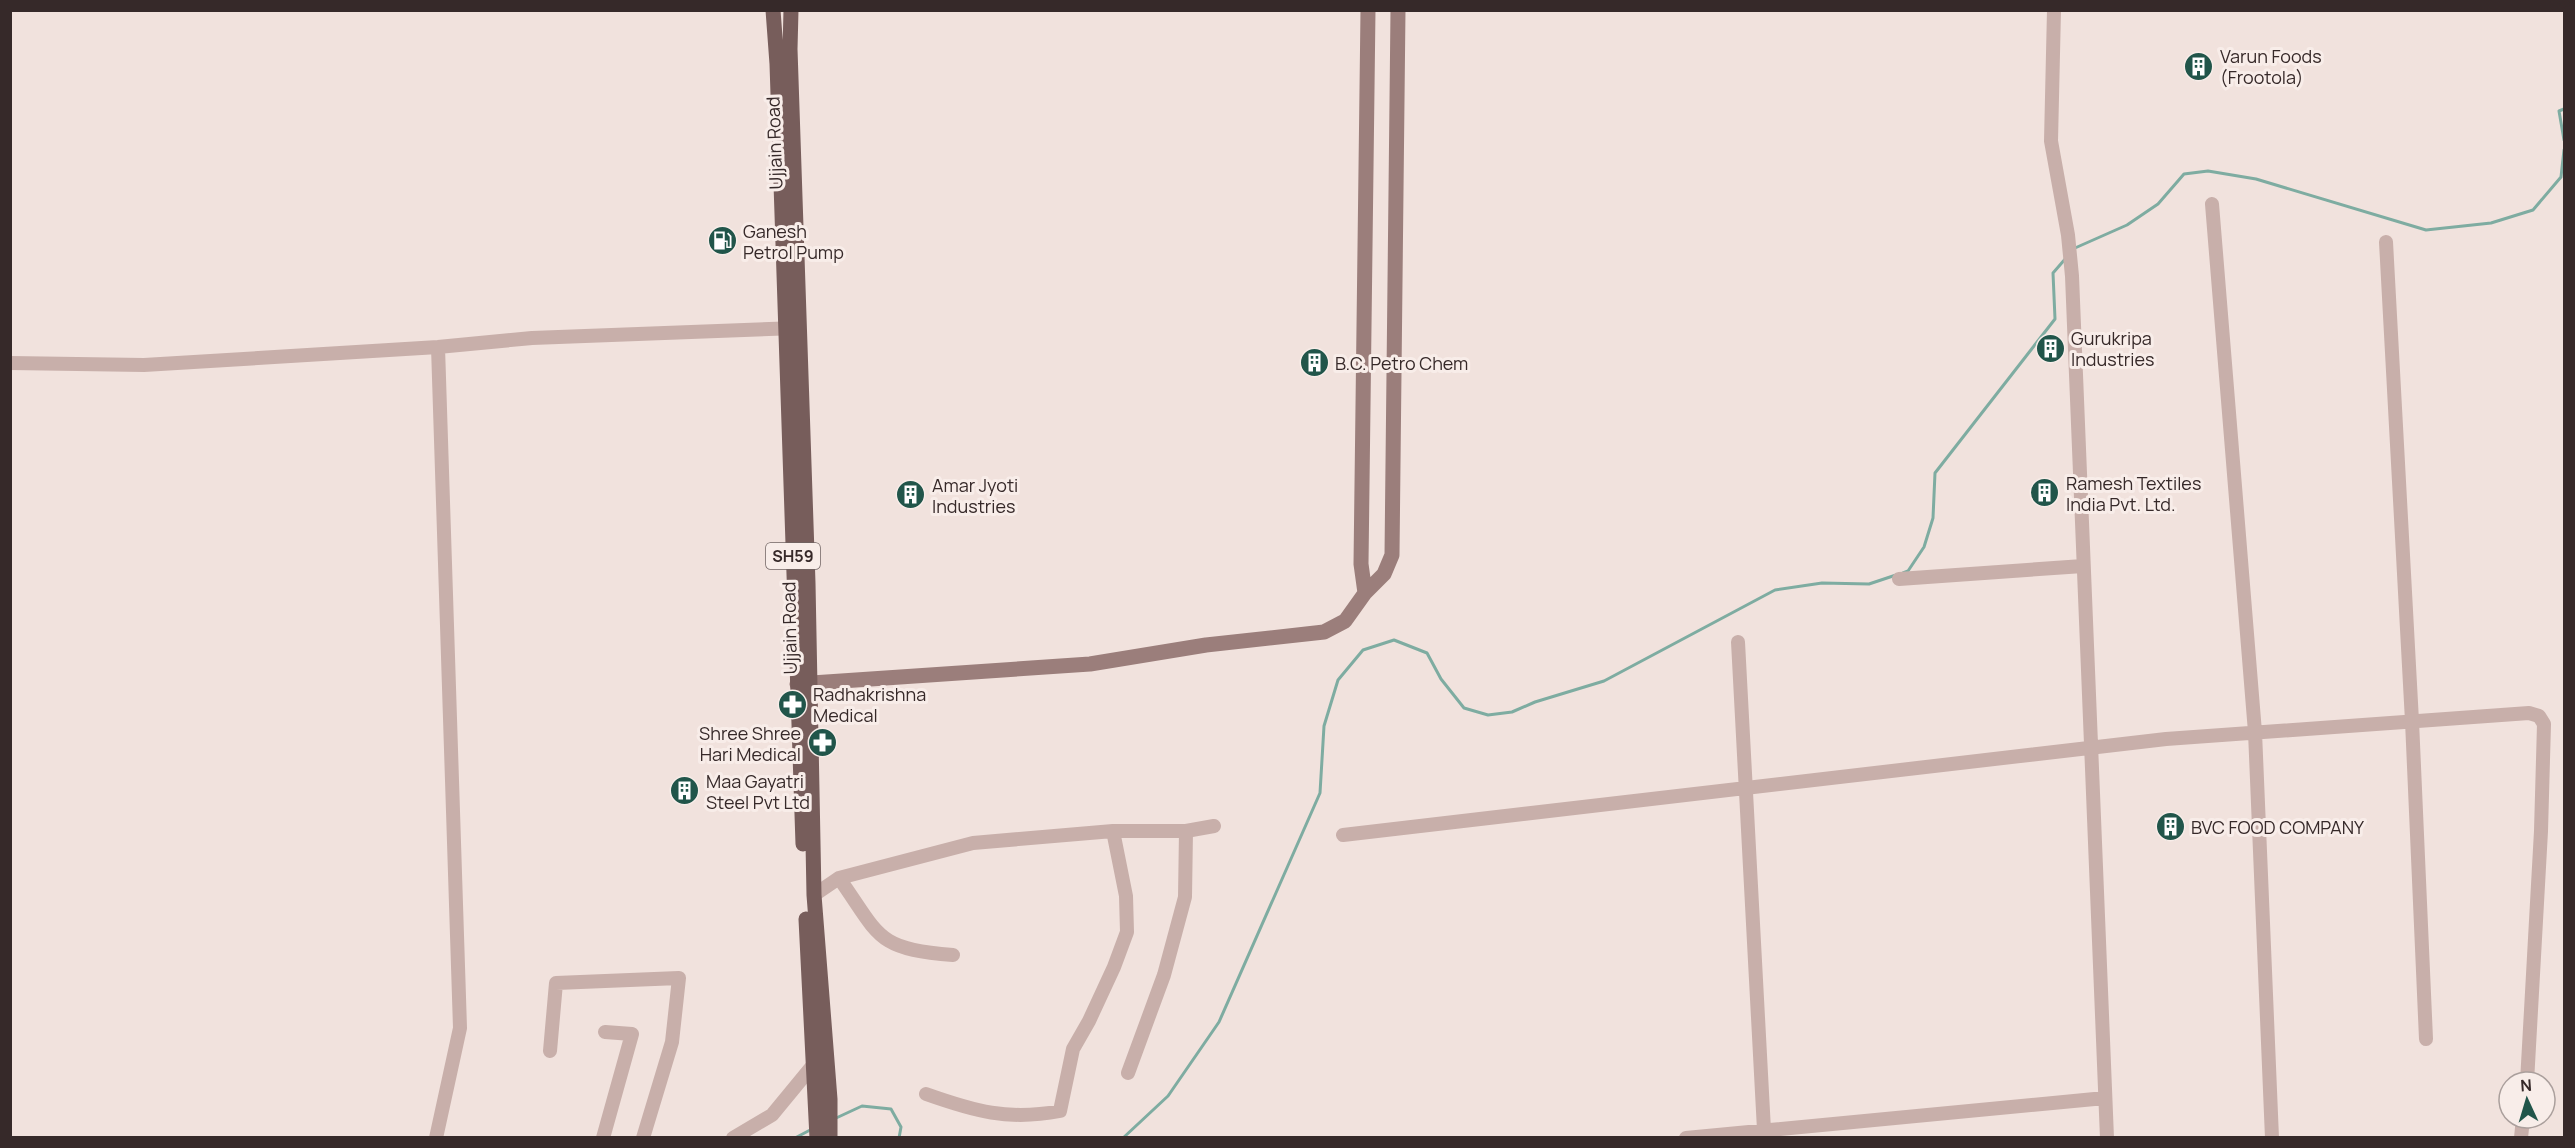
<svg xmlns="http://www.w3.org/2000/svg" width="2575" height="1148" font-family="Manrope,sans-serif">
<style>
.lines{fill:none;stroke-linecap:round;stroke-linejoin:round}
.stream{stroke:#7eaca1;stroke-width:3}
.street{stroke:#c8afaa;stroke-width:14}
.secondary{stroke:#9b7e7b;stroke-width:15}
.primary{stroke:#775d5b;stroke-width:15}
.labels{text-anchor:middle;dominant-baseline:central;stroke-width:6;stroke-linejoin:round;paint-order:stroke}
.shield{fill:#f8ede9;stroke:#706463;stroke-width:1.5}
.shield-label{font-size:16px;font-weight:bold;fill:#362929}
.poi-label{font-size:18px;fill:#362929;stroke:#f8ede9;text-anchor:start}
.street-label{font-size:18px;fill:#362929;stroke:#f8ede9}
</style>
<rect width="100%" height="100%" fill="#f1e2dd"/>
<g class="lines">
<path class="stream" d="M2564,109L2559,111L2564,140
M2075,248L2127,225L2158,204L2184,174L2208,171L2256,179L2426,230L2491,223L2533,210L2561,177L2564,150
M1903,573L1908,571L1924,547L1933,518L1935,473L2055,319L2053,273L2066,258
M834,1119L862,1106L891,1109L901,1127L899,1138
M795,1138L812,1129
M1123,1138L1168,1096L1219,1022L1320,793L1324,726L1338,680L1363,650L1394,640L1427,653L1441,679L1464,708L1488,715L1512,712L1535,702L1604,681L1775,590L1822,583L1869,584L1896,575"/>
<path class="street" d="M2054,10L2051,141L2068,235L2072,276L2107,1138
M2212,204L2255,732L2272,1138
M2386,242L2412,721L2426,1039
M10,363L144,365L438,347L532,338L797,328
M1899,579L2083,566
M1738,642L1764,1130
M1343,835L2166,739L2529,713L2539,716L2544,724L2541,831L2527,1082
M839,878C880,936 875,949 953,955
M814,895L839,878L973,843L1113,831H1186L1214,826
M550,1051L556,983L679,978L672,1042L643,1138
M1128,1073L1164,975L1185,897L1186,831
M926,1094C974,1111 1008,1121 1060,1111L1073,1049L1089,1021L1114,967L1127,932L1126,896L1113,831
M436,1138L460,1028L438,347
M603,1138L632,1034L605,1032
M733,1138L772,1115L814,1064
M1686,1138L2105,1098
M2521,1138L2523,1118"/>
<path class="secondary" d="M1365,593L1361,564L1368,10
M797,684L1090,664L1206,645L1324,632L1345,621L1365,593L1384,574L1392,555L1398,10"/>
<path class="primary" d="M773,10L777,64L803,844
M791,10L790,49L808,583L814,895L830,1099V1138
M806,919L817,1138"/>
</g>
<defs>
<symbol id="building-disc" viewBox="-11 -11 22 22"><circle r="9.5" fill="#21554a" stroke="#f8ede9"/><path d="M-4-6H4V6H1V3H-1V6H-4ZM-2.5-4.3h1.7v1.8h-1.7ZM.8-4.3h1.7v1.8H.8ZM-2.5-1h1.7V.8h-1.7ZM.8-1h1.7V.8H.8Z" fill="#fff"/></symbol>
<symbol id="fuel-disc" viewBox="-11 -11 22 22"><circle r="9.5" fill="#21554a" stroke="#f8ede9"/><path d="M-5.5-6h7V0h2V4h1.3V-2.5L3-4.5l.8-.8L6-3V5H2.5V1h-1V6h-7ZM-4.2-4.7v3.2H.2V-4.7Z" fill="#fff"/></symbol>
<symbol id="pharmacy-disc" viewBox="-11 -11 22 22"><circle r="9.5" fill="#21554a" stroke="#f8ede9"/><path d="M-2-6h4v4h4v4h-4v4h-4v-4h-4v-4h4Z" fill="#fff"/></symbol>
</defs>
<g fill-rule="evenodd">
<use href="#building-disc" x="2182" y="50" width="33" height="33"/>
<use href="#fuel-disc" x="706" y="224" width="33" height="33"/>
<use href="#building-disc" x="2034" y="332" width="33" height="33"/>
<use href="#building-disc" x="1298" y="346" width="33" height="33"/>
<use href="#building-disc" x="2028" y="476" width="33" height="33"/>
<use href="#building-disc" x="894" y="478" width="33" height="33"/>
<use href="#pharmacy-disc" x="776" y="688" width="33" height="33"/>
<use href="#pharmacy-disc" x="806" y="726" width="33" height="33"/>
<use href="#building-disc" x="668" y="774" width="33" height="33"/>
<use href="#building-disc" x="2154" y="810" width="33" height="33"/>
</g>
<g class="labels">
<rect class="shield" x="766" y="543" width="54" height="26" rx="4.5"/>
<g class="shield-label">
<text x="793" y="556">SH59</text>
</g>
<g class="poi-label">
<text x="2220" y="56">Varun Foods<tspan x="2220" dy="21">(Frootola)</tspan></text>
<text x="743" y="231">Ganesh<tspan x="743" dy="21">Petrol Pump</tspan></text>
<text x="2071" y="338">Gurukripa<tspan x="2071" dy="21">Industries</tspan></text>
<text x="1335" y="363">B.C. Petro Chem</text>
<text x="2066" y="483">Ramesh Textiles<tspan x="2066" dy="21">India Pvt. Ltd.</tspan></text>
<text x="932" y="485">Amar Jyoti<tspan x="932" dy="21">Industries</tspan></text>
<text x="813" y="694">Radhakrishna<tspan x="813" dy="21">Medical</tspan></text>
<text x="801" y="733" text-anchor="end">Shree Shree<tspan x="801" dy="21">Hari Medical</tspan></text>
<text x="706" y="781">Maa Gayatri<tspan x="706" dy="21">Steel Pvt Ltd</tspan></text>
<text x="2191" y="827">BVC FOOD COMPANY</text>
</g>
<g class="street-label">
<text transform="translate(774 143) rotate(-92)">Ujjain Road</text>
<text transform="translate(789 628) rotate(-91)">Ujjain Road</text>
</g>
</g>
<rect width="2575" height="1148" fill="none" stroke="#362929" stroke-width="24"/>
<g transform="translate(2527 1100) rotate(356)"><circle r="28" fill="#f8ede9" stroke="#aa9f9c" stroke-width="1.5"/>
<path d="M0-4.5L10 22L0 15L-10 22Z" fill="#21554a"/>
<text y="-9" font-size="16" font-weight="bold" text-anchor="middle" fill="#362929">N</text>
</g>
</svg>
